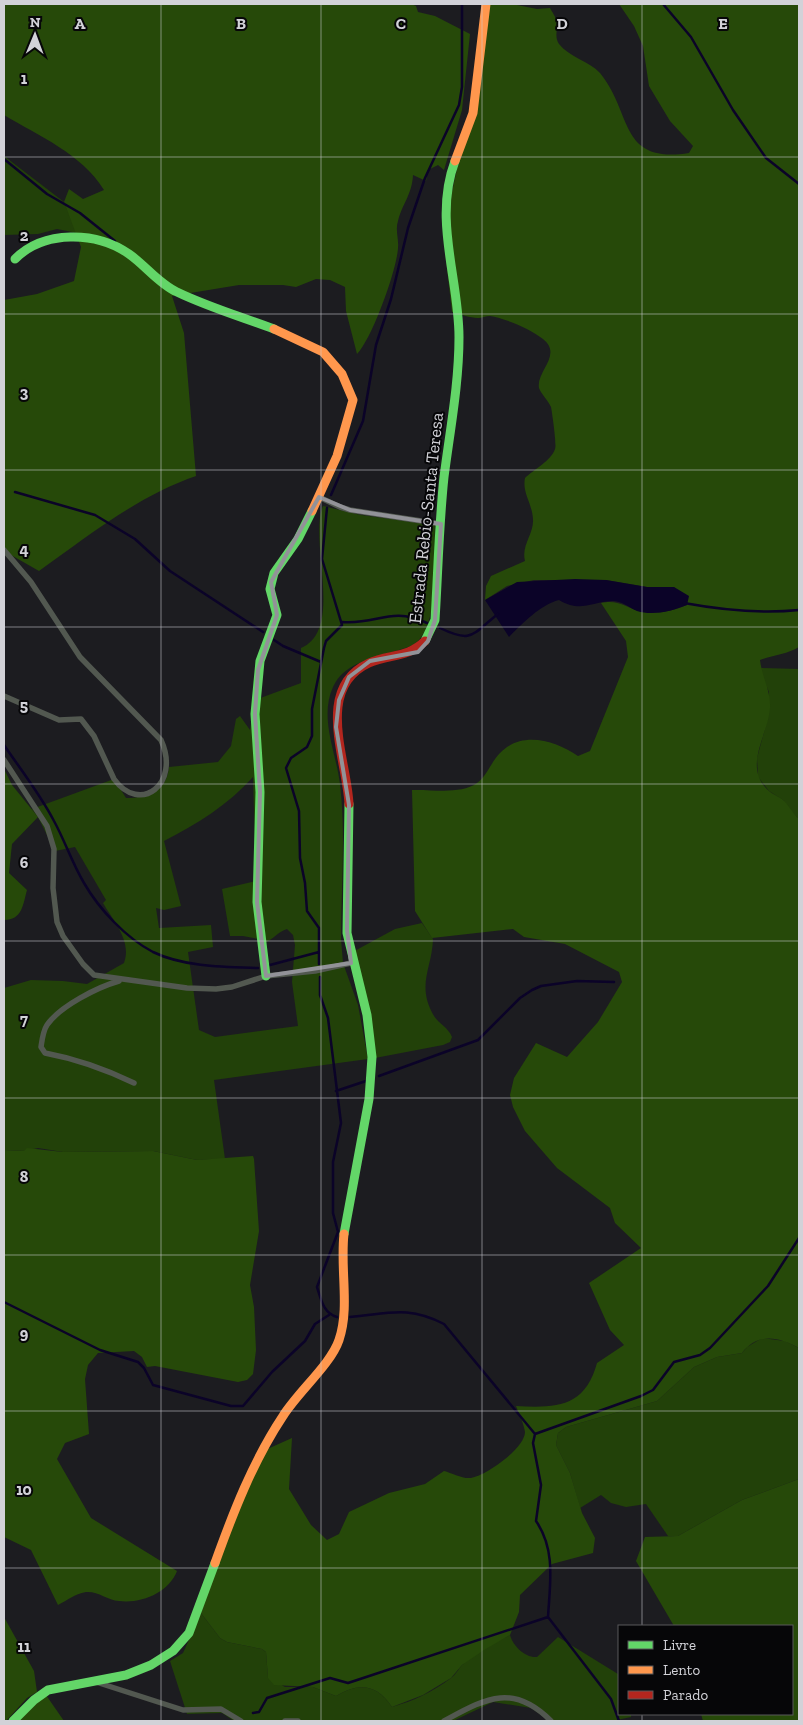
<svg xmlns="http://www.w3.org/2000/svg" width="803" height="1725" font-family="'Zilla Slab',serif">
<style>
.green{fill:#224109;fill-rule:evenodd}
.forest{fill:#264909}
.water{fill:#0b0328}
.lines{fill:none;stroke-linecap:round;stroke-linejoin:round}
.stream{stroke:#0b0328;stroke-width:2.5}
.street{stroke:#525850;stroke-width:5.5}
.fast{stroke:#63d668;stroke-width:9}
.slow{stroke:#ff974d;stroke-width:9}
.jam{stroke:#b3261e;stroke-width:9}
.marked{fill:none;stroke:#929298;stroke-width:4;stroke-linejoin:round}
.grid{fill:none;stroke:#d2d2d8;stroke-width:1;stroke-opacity:0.55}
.labels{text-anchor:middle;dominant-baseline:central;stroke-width:4;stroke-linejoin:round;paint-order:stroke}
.street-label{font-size:18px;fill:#d2d2d8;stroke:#060608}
.grid-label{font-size:16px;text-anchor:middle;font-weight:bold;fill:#d2d2d8;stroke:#060608;stroke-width:4;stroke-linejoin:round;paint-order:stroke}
</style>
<rect width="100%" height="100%" fill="#1c1c20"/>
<path class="green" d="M4,156L64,202L77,233L57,229L38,234L4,235Z
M323,506L361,515L435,525C434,555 440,616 419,640C413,647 404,648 396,651C372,658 344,663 333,687C319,718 336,752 340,784C346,835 341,888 341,939L343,963L358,1005L368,1059L214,1080L225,1159L197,1160L153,1151L63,1152L38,1148L24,1151L4,1150V988L31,980L63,981L87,984L124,963C132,941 114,922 103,903L106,900L75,847L55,851L38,817L32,809L114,779L126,798C147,798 167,791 169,767L218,762L231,746L236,719L240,716L250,730L255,700L301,683V648C345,629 308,540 323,506ZM253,777L256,881L222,889L230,936H243L258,939L260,944C269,944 277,932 287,929L293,935L295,945L292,982L298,1026L215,1037L199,1030L188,952L213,947L211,925L159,928L156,908L164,910L181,906L164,841C197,824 228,805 253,777Z
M761,668L799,669V819L793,814L783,800L769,791L758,777L757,758L766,725L769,692L762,677Z
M422,923L433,939C432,969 416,985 434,1016C439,1024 448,1027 452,1037L450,1042L443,1045L375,1058L349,954L395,929Z
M762,1338L785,1341L799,1348V1479L742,1500L678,1536H668L646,1504L626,1507L611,1503L601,1495L580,1508L570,1473L556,1445L558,1433L566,1427L657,1401L694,1367L717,1357L742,1353L747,1347Z
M201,1613L220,1638L227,1642L262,1649L266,1652L268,1677L285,1687H313L336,1696C359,1682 377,1684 392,1707C413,1701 433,1692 451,1678C455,1675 458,1670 461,1666C473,1654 494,1643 510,1635C513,1646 525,1658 537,1657L558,1637L618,1674L619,1714H631V1717L612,1721H550L531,1708L493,1702L453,1721H234L222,1713L187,1714L170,1661L183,1653Z"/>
<path class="forest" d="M4,4H411L416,6L418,12L435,16L470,34L462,110L444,170L438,165L428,170L426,181L413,175C412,195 402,204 398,221C395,230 399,239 398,248C397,269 372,339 357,354L346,311L345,287L330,280L316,279L296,287L283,285H239L172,296L184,333L196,476C138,496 88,536 39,571L4,551V300L37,294L74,281L81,247L64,202L69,189L83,199L104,190C82,154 39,136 4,115Z
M488,4H512L537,9L550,8C552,12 556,17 557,22C558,29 554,37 559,44C569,57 589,61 600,73C633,113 618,164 689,153L693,146L670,121L649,86L643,46L634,26L619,4H799V647C788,654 773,655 760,660C762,677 771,691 770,708C768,736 742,767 769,791C772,794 778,796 782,799C789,805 792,813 799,819V1348C779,1337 758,1332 742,1353L717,1357L694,1367L657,1401L566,1427L558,1433L556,1445L570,1473L582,1513L595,1538L593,1553L552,1564L520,1595L519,1612L510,1635L484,1650L462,1665L451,1678L423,1695L392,1707C377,1684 359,1682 336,1696L313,1687L274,1685L268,1678L266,1652L262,1649L227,1642L220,1638L201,1613L227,1529L263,1451L292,1438L289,1489L311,1525L327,1540L339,1534L349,1512L389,1493L425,1484L444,1471C452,1473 462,1479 471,1478C486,1476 525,1448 525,1432C524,1424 519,1414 516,1406C555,1408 585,1408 597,1363L624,1345L610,1330L589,1283L641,1248L615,1223L610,1208L557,1168L525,1131L513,1107L510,1095L514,1078L536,1043L567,1057L598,1022L622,982L619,972L565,944L524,937L513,929L432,938L415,911L412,790C432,789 460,795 477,783C487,776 491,762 500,753C522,730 556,741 578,756L590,751L628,657L626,641L601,603C618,599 625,607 639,611C655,615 673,611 687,605L674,587H647L606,580H534L507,586L485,600L486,586L491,576L525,561C521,545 534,534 533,519C532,503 522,493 525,478C533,470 552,460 555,449C557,445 552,412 551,407C548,400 541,394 539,388C536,371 563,355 543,339C531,329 504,318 490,316C486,316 482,318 478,318C470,318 460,314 452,312L443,233L457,169L475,112Z
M4,769L12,785L38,817L12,844L9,873L27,890C23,905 22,920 4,920Z
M27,1148L63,1152L153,1151L197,1160L253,1156L254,1159L259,1231L250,1285L254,1307L256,1350L253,1374L247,1380L238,1382L155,1366L147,1367L142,1357L134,1351L98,1353L88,1365L85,1379L89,1434L65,1443L57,1459L91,1518L177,1571C169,1592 142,1604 119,1601C107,1600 98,1591 86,1592C74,1594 68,1600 58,1605L31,1550L4,1537V1150L24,1151Z
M799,1479V1721H703L701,1714H792V1626H674L636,1561L645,1537L678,1536L742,1500Z
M4,1617L34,1671L37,1692L27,1698L6,1721H4Z
M46,1695L64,1721H16Z"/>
<path class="water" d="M575,579L606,580L647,587H674L689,596L687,605C672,611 653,616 637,611C628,607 622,601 612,601C590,602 581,613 559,600C540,605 523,623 509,637L485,600L517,582Z"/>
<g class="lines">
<path class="stream" d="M663,4L691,37L733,110L766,158L799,184
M4,159L47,194L80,213L115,241
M15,492L95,515L135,539L170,571L263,632
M331,495L363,421L376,345L391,299L408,228L425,178L459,105L462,87V4
M684,603C722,610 760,614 799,610
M342,622C378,625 390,606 427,623
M440,628C473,644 472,634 498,614
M274,640L283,646L321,662
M4,745C21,770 40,794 54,821C65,841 72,863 84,883C99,909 126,938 153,952C184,967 224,967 258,968
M319,964V928L307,911L305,883L300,858L299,811L286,768L291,758L307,747L312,736V709L324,648L326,641L342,625L322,559L327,508
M270,965L319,952
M320,977V995L328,1018L341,1123L333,1162V1213L338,1232L317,1287C321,1299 323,1313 337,1317
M379,1076L478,1040L520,998L532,990L541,986L577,981L614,982
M336,1091L366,1081
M4,1302L100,1350L138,1362L144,1368L153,1385L231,1406H243L272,1372L305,1341L315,1324L329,1315
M350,1317C388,1314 407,1305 444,1324L535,1434L533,1443L541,1485L536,1521C556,1550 550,1583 548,1617L611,1699L619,1721
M535,1434L641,1396L653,1390L674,1362L700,1355L710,1348L768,1286L799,1238
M253,1713L259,1712L267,1698L330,1678L348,1683L548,1617"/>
<path class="street" d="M319,497L340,507L350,510L441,524
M4,550L31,582L80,657L161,740C181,784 140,815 114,779L94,736L81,719L59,720L4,696
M4,760L47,826L54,849L53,888L57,922L63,936L83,964L94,975L187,988L216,989L232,987L266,976L315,971L351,963
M119,981C98,987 60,1006 47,1025C43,1031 42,1040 41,1047L45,1053C77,1059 105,1069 134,1083
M96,1682L183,1710L221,1709L241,1721
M285,1721H298
M444,1721C485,1699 512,1682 551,1721"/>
<path class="fast" d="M15,259C44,230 96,231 129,254C145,265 159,284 177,292C208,307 242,317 274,329
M425,641L435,620C438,572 439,524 444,477C450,430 459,384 459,337C459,279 433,219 455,161
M266,976L257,902L260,792L255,714L260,661L277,615L270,589L274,573L298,539L312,511
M344,1234L369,1099L372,1057L367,1015L347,933L349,804
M13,1721L34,1700L48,1690L126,1675L151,1665L173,1651L189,1633L215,1563"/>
<path class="slow" d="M455,161L473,113L486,4
M274,329L323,352L342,374L353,400L337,456L312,511
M215,1563C233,1513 253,1461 283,1416C298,1392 331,1364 339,1340C350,1308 340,1269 344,1234"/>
<path class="jam" d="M349,804C347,760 314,688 369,663C389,654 408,658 425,641"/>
</g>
<path class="marked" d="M319,497L350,510L441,524L435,620L428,641L418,652L370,661L349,677L339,700L336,727L349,805L347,930L351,963L266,976L257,902L260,792L255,714L258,670L277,615L271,582Z"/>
<path class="grid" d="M161,4V1721M321,4V1721M482,4V1721M642,4V1626M4,157H799M4,314H799M4,470H799M4,627H799M4,784H799M4,941H799M4,1098H799M4,1255H799M4,1411H799M4,1568H799M642,1714V1721"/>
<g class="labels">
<g class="street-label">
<text transform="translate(426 518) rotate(-84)">Estrada Rebio-Santa Teresa</text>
</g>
</g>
<g class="grid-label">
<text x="80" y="29">A</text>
<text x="241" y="29">B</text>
<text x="401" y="29">C</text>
<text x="562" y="29">D</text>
<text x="723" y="29">E</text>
<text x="24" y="84">1</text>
<text x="24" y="241">2</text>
<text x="24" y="398">3</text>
<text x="24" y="555">4</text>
<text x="24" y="711">5</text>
<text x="24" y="868">6</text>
<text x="24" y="1025">7</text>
<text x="24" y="1182">8</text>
<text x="24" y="1339">9</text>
<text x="24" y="1495">10</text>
<text x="24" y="1652">11</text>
</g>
<rect width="803" height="1725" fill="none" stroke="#d2d2d8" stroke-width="10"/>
<rect x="618" y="1625" width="175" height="90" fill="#060608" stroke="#58585b"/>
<rect x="628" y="1641" width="25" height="8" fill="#63d668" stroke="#58585b"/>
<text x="663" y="1650" font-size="15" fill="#d2d2d8">Livre</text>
<rect x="628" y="1666" width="25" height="8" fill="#ff974d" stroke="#58585b"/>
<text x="663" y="1675" font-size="15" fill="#d2d2d8">Lento</text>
<rect x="628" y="1691" width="25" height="8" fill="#b3261e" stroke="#58585b"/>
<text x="663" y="1700" font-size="15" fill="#d2d2d8">Parado</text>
<g transform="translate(35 35) rotate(1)" stroke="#060608" stroke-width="4" paint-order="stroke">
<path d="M0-4L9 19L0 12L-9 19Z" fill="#d2d2d8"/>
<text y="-8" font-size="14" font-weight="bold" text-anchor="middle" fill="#d2d2d8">N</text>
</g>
</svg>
